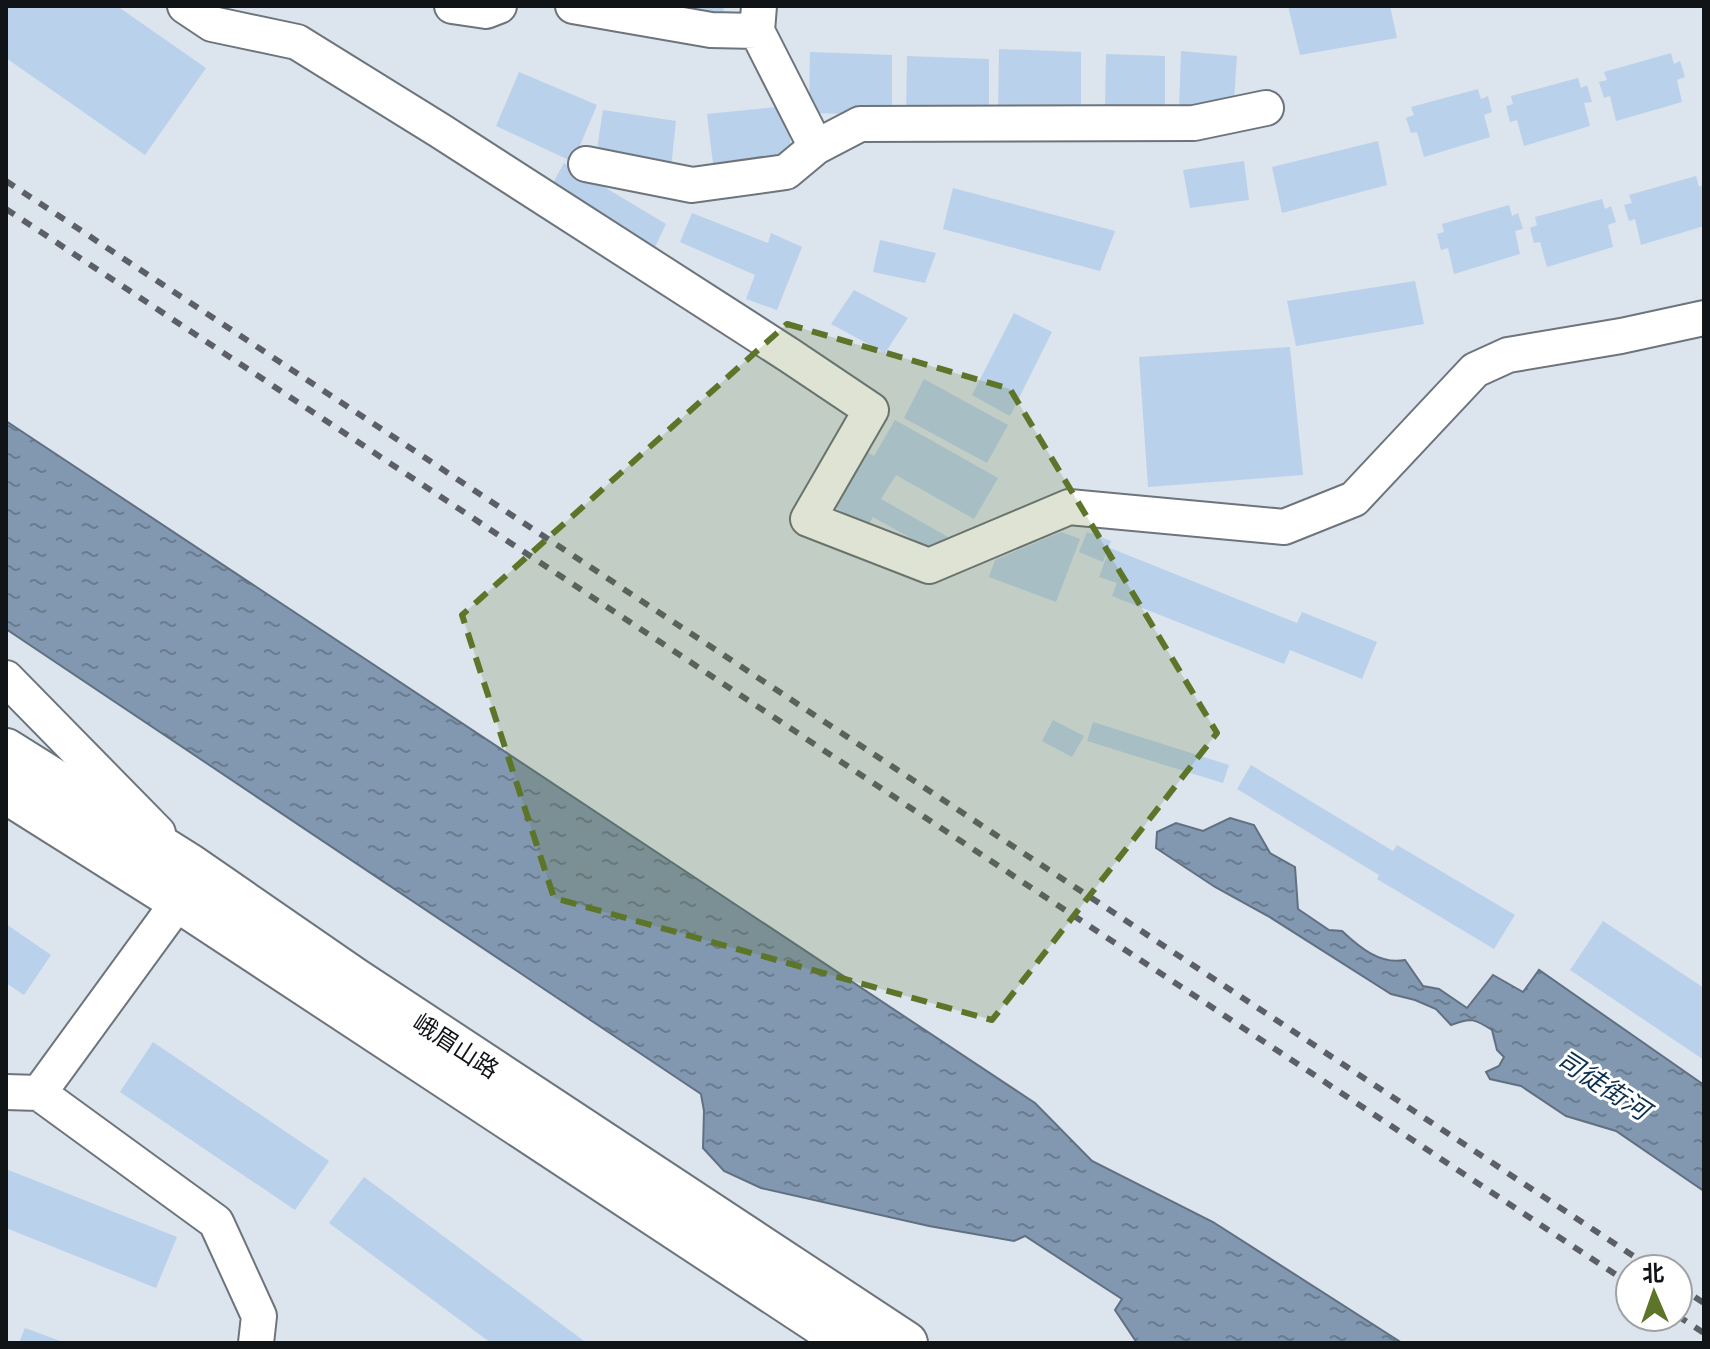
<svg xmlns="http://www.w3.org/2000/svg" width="1710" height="1349" font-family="Raleway,'Noto Sans SC',sans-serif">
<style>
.water{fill:url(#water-ripples);stroke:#607082;stroke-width:2}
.building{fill:#bad1eb}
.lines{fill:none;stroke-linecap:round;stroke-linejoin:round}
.minor-casing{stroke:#6d747c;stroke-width:38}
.tertiary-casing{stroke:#6d747c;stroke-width:46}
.minor{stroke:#fff;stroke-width:34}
.tertiary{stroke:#fff;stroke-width:42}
.rail{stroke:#5c6066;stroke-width:6;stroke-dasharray:10 10;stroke-linecap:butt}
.marked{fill:#5c7528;fill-opacity:0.2;stroke:#5c7528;stroke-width:6;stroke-dasharray:16 10;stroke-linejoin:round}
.labels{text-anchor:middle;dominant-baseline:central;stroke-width:6;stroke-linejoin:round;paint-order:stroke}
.street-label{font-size:24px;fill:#111417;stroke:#fff}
.water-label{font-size:26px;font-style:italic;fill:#0c3052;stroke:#fff}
</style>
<defs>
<pattern id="water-ripples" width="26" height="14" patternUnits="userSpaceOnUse" patternTransform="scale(2)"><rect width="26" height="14" fill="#8298b0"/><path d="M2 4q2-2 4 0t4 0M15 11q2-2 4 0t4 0" fill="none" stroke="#697b8e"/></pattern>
</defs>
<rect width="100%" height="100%" fill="#dce4ed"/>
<path class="water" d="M6,421L1035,1103L1092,1161L1213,1222L1402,1343H1137L1115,1310L1122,1299L1025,1236L1014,1241L929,1226L761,1188L724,1171L703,1148L704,1111L701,1094L6,629Z
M1230,818L1254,825L1270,853L1295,867L1298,909L1329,930L1342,931C1359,947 1380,965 1405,960L1423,986L1439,989L1467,1008L1493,975L1523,992L1539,970L1704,1085V1191L1616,1131L1566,1116L1521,1086L1490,1079L1486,1072L1499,1066L1504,1057L1497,1050L1492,1030C1475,1019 1471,1017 1451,1025L1436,1009L1415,1000L1391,994L1268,916L1215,887L1156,848L1157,832L1176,823L1203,831Z"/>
<path class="building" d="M6,6H117L206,68L145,155L6,58Z
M655,6H724L722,22Z
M1288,6H1390L1397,38L1300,55Z
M999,49L1081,52V113L998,110Z
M1181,51L1237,56L1233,114L1179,107Z
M810,52L892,55V115L809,113Z
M1671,53L1674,64L1680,61L1685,77L1677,80L1682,102L1616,121L1610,96L1604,98L1599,82L1607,80L1604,72Z
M1106,54L1165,56V111L1105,107Z
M907,56L989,59V119L906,117Z
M519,72L597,105L573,162L496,126Z
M1578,78L1581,88L1587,85L1592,102L1584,103L1590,126L1524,146L1517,120L1510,122L1506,106L1513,104L1511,96Z
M1478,89L1481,99L1488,96L1492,112L1484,115L1490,137L1424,157L1417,132L1411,133L1406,118L1414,115L1411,107Z
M786,106L793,164L714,172L707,114Z
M603,110L676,121L670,177L595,162Z
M1378,141L1387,185L1282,213L1272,167Z
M1244,161L1249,200L1190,208L1183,170Z
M564,163L666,224L653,251L549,190Z
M1696,176L1699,187L1704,184V202L1702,203L1704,226L1641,245L1635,219L1629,221L1624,205L1632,203L1629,195Z
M953,188L1115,231L1100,271L943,229Z
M1602,199L1605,209L1611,206L1616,222L1608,225L1613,247L1547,267L1540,242L1534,243L1530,228L1537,225L1535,217Z
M1509,205L1512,216L1518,213L1523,229L1515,231L1520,254L1454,274L1448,248L1441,250L1437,234L1444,232L1442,224Z
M692,213L768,243L771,233L802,247L777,310L746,299L755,275L680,242Z
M880,240L936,253L925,283L873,272Z
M1415,281L1424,324L1296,346L1287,301Z
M854,290L908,318L885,353L831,324Z
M1014,313L1052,332L1010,416L972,395Z
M1290,347L1303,475L1148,487L1139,357Z
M924,379L1008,425L987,463L904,418Z
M895,420L998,478L974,519L896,475L881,499L948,537L930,549L873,517L868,526L834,507L866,451L874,456Z
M1061,532L1080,539L1056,602L989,577L995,560Z
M1087,532L1111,541L1103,562L1079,552Z
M1110,548L1297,623L1302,612L1377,642L1362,679L1290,650L1284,664L1112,596L1117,583L1099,577Z
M1053,720L1084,736L1072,757L1042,741Z
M1093,722L1229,765L1223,783L1087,741Z
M1251,765L1393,851L1397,845L1515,915L1494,949L1377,879L1379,875L1237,789Z
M1603,921L1704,988V1060L1570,970Z
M6,924L51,955L24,995L6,983Z
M153,1042L329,1161L295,1210L120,1092Z
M6,1169L177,1237L156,1288L6,1228Z
M364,1177L584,1341L582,1343H491L329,1223Z
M25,1328L66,1343H19Z"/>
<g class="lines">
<defs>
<path id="minor" d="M185,6L212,24L297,42L439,130L789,355L871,410L808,519L929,566L1069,507L1284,527L1354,499L1475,370L1508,355L1621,336L1704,318
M452,6L486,11L499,6
M573,6L711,30L757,31L759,6
M757,31L816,147L860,124L1194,123L1266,108
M586,164L692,185L786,172L816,147
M6,678L158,833
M179,901L39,1093L216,1222L259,1316L256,1343
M6,1092L39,1093"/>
<path id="tertiary" d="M6,750L189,865L354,979L906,1343
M6,792L179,901L850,1343"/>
</defs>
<use href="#minor" class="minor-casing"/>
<use href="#tertiary" class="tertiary-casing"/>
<use href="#minor" class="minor"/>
<use href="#tertiary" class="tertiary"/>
<path class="rail" d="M6,181L1653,1269
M6,209L1630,1284
M1678,1286L1704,1303
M1678,1316L1704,1333"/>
</g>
<path class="marked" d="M787,324L1010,389L1217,733L992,1020L554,898L462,615Z"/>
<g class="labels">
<g class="street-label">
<text transform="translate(456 1046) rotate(33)">峨眉山路</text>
</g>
<g class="water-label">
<text transform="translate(1603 1085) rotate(33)">司徒街河</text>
</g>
</g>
<rect width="1710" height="1349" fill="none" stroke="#111417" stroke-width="16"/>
<g transform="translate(1654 1293) rotate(358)"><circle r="38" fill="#ffffff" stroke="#a0a1a2" stroke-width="2"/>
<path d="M0-6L14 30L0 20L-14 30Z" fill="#5c7528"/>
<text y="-12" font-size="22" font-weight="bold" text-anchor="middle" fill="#111417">北</text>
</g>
</svg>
